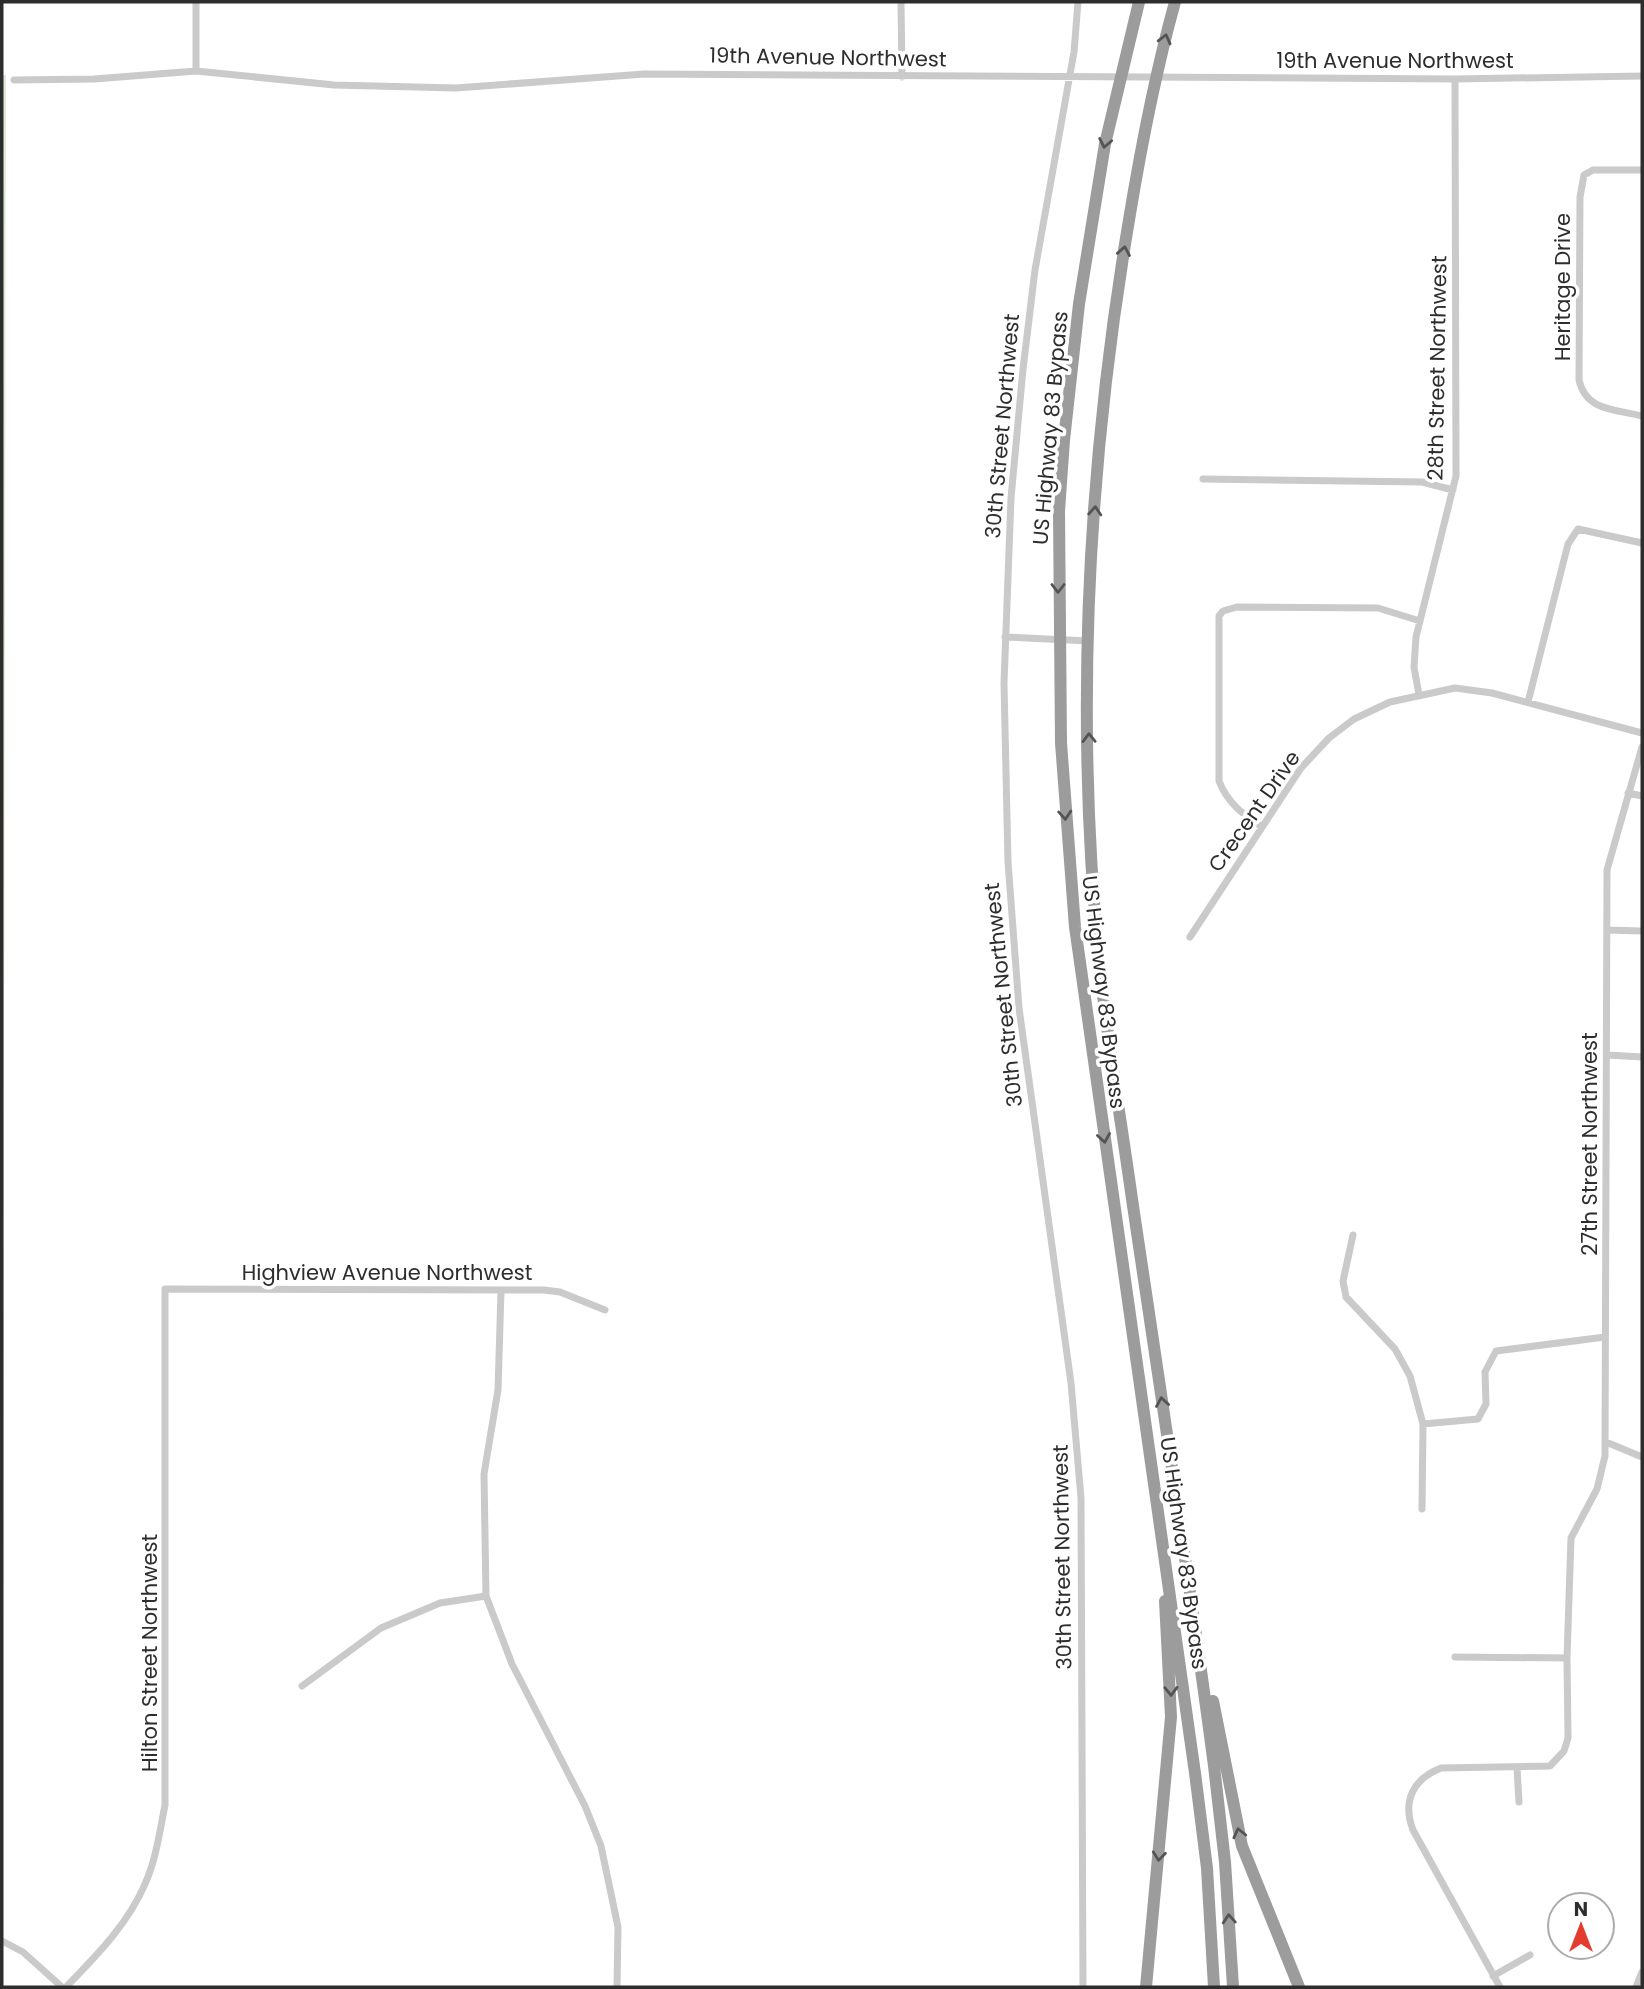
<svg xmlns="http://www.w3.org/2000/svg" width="1644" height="1989" font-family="Poppins,sans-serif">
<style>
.park{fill:#e0eada}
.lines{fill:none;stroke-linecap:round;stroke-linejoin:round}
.minor{stroke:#cacaca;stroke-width:7}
.trunk{stroke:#9c9c9c;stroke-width:12}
.oneway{stroke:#545454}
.labels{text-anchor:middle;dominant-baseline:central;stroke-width:7;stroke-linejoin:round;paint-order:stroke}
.street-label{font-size:21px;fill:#2d2d2d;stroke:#fff}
</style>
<rect width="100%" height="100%" fill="#fff"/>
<path class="park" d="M2,75H6L3,1663H2Z"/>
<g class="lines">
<path class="minor" d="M901,2L902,77
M1078,2L1074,52L1035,270L1023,369L1011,498L1004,683L1008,862L1019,1008L1071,1383L1081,1498L1083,1987
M196,71V2
M14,80L94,79L196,71L334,85L456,88L644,74L1455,79L1642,76
M1642,170H1593L1584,175L1580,197L1579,380C1586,411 1614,409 1642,416
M1203,479L1422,482L1453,490
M1005,637L1089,641
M1419,695L1414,667L1416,637L1456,476L1455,79
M1528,702L1568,544L1578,529L1642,543
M1628,793L1642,796
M1262,827C1243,814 1228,804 1219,781V616L1223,611L1237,607L1378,608L1420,621
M1607,930L1642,931
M1190,937L1301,768L1329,738L1354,719L1390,702L1455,688L1492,693L1642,733
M1607,1055L1642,1057
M1353,1235L1343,1281L1346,1297L1395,1349L1410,1376L1423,1424
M501,1291L498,1390L484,1474L486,1596L512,1664L585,1806L601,1846L618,1927L617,1987
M1606,1442L1642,1457
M1422,1509L1423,1424L1478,1419L1486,1404L1485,1372L1496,1351L1605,1337
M1455,1657L1567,1658
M302,1686L381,1628L440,1603L486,1596
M1517,1768L1519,1802
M2,1941L23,1952L62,1987
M1493,1976L1530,1955
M66,1987C96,1956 128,1924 145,1884C156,1860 160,1830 165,1805V1289L544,1290L560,1292L605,1310
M1500,1987L1413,1830C1402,1801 1413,1779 1441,1768L1550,1766L1564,1751L1568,1738L1567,1658L1571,1538L1597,1489L1605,1456L1607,870L1642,747
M1636,1987L1642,1972"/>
<path class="trunk" d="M1139,2L1105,144L1079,304L1064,440L1059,511L1061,743L1075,927L1195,1773L1207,1868L1214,1987
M1175,2C1155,74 1141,147 1129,220C1088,463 1075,715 1099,960C1107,1040 1121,1120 1132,1199C1160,1388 1189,1576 1214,1766L1225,1862L1233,1987
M1213,1701L1242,1846L1299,1987
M1146,1987L1171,1717L1165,1601"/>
</g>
<defs><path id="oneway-chevron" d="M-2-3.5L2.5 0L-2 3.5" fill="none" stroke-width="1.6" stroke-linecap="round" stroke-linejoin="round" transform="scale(1.75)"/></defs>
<g class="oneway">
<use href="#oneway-chevron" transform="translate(1165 39) rotate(-76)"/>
<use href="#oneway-chevron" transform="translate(1105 143) rotate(101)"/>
<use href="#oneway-chevron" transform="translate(1124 251) rotate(-80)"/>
<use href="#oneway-chevron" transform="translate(1095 511) rotate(-86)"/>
<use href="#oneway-chevron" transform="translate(1058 588) rotate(90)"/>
<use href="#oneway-chevron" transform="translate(1089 738) rotate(-91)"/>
<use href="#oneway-chevron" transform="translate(1065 815) rotate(86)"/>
<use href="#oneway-chevron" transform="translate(1104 1138) rotate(81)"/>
<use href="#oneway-chevron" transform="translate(1162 1402) rotate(-99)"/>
<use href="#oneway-chevron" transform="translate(1171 1691) rotate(89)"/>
<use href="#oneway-chevron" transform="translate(1239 1833) rotate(-103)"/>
<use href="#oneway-chevron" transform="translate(1159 1856) rotate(96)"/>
<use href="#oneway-chevron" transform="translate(1229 1919) rotate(-94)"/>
</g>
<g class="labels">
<g class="street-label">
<text transform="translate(828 57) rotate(1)">19th Avenue Northwest</text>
<text x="1395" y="60">19th Avenue Northwest</text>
<text transform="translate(1562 287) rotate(-90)">Heritage Drive</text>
<text transform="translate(1437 368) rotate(-89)">28th Street Northwest</text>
<text transform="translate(1002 426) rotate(-85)">30th Street Northwest</text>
<text transform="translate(1050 428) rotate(-85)">US Highway 83 Bypass</text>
<text transform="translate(1254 811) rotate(-55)">Crecent Drive</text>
<text transform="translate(1104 992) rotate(83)">US Highway 83 Bypass</text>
<text transform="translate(1003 995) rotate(-96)">30th Street Northwest</text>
<text transform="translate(1589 1144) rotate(-90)">27th Street Northwest</text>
<text x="387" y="1272">Highview Avenue Northwest</text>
<text transform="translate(1184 1553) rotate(82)">US Highway 83 Bypass</text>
<text transform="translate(1062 1557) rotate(-91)">30th Street Northwest</text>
<text transform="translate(149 1653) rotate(-90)">Hilton Street Northwest</text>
</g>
</g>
<rect width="1644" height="1989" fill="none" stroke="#2d2d2d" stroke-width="7"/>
<g transform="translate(1581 1926)"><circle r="33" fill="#ffffff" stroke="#ababab" stroke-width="2"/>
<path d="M0-5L12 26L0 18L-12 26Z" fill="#e43c2f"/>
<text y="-10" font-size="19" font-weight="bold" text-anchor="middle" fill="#2d2d2d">N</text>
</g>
</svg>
